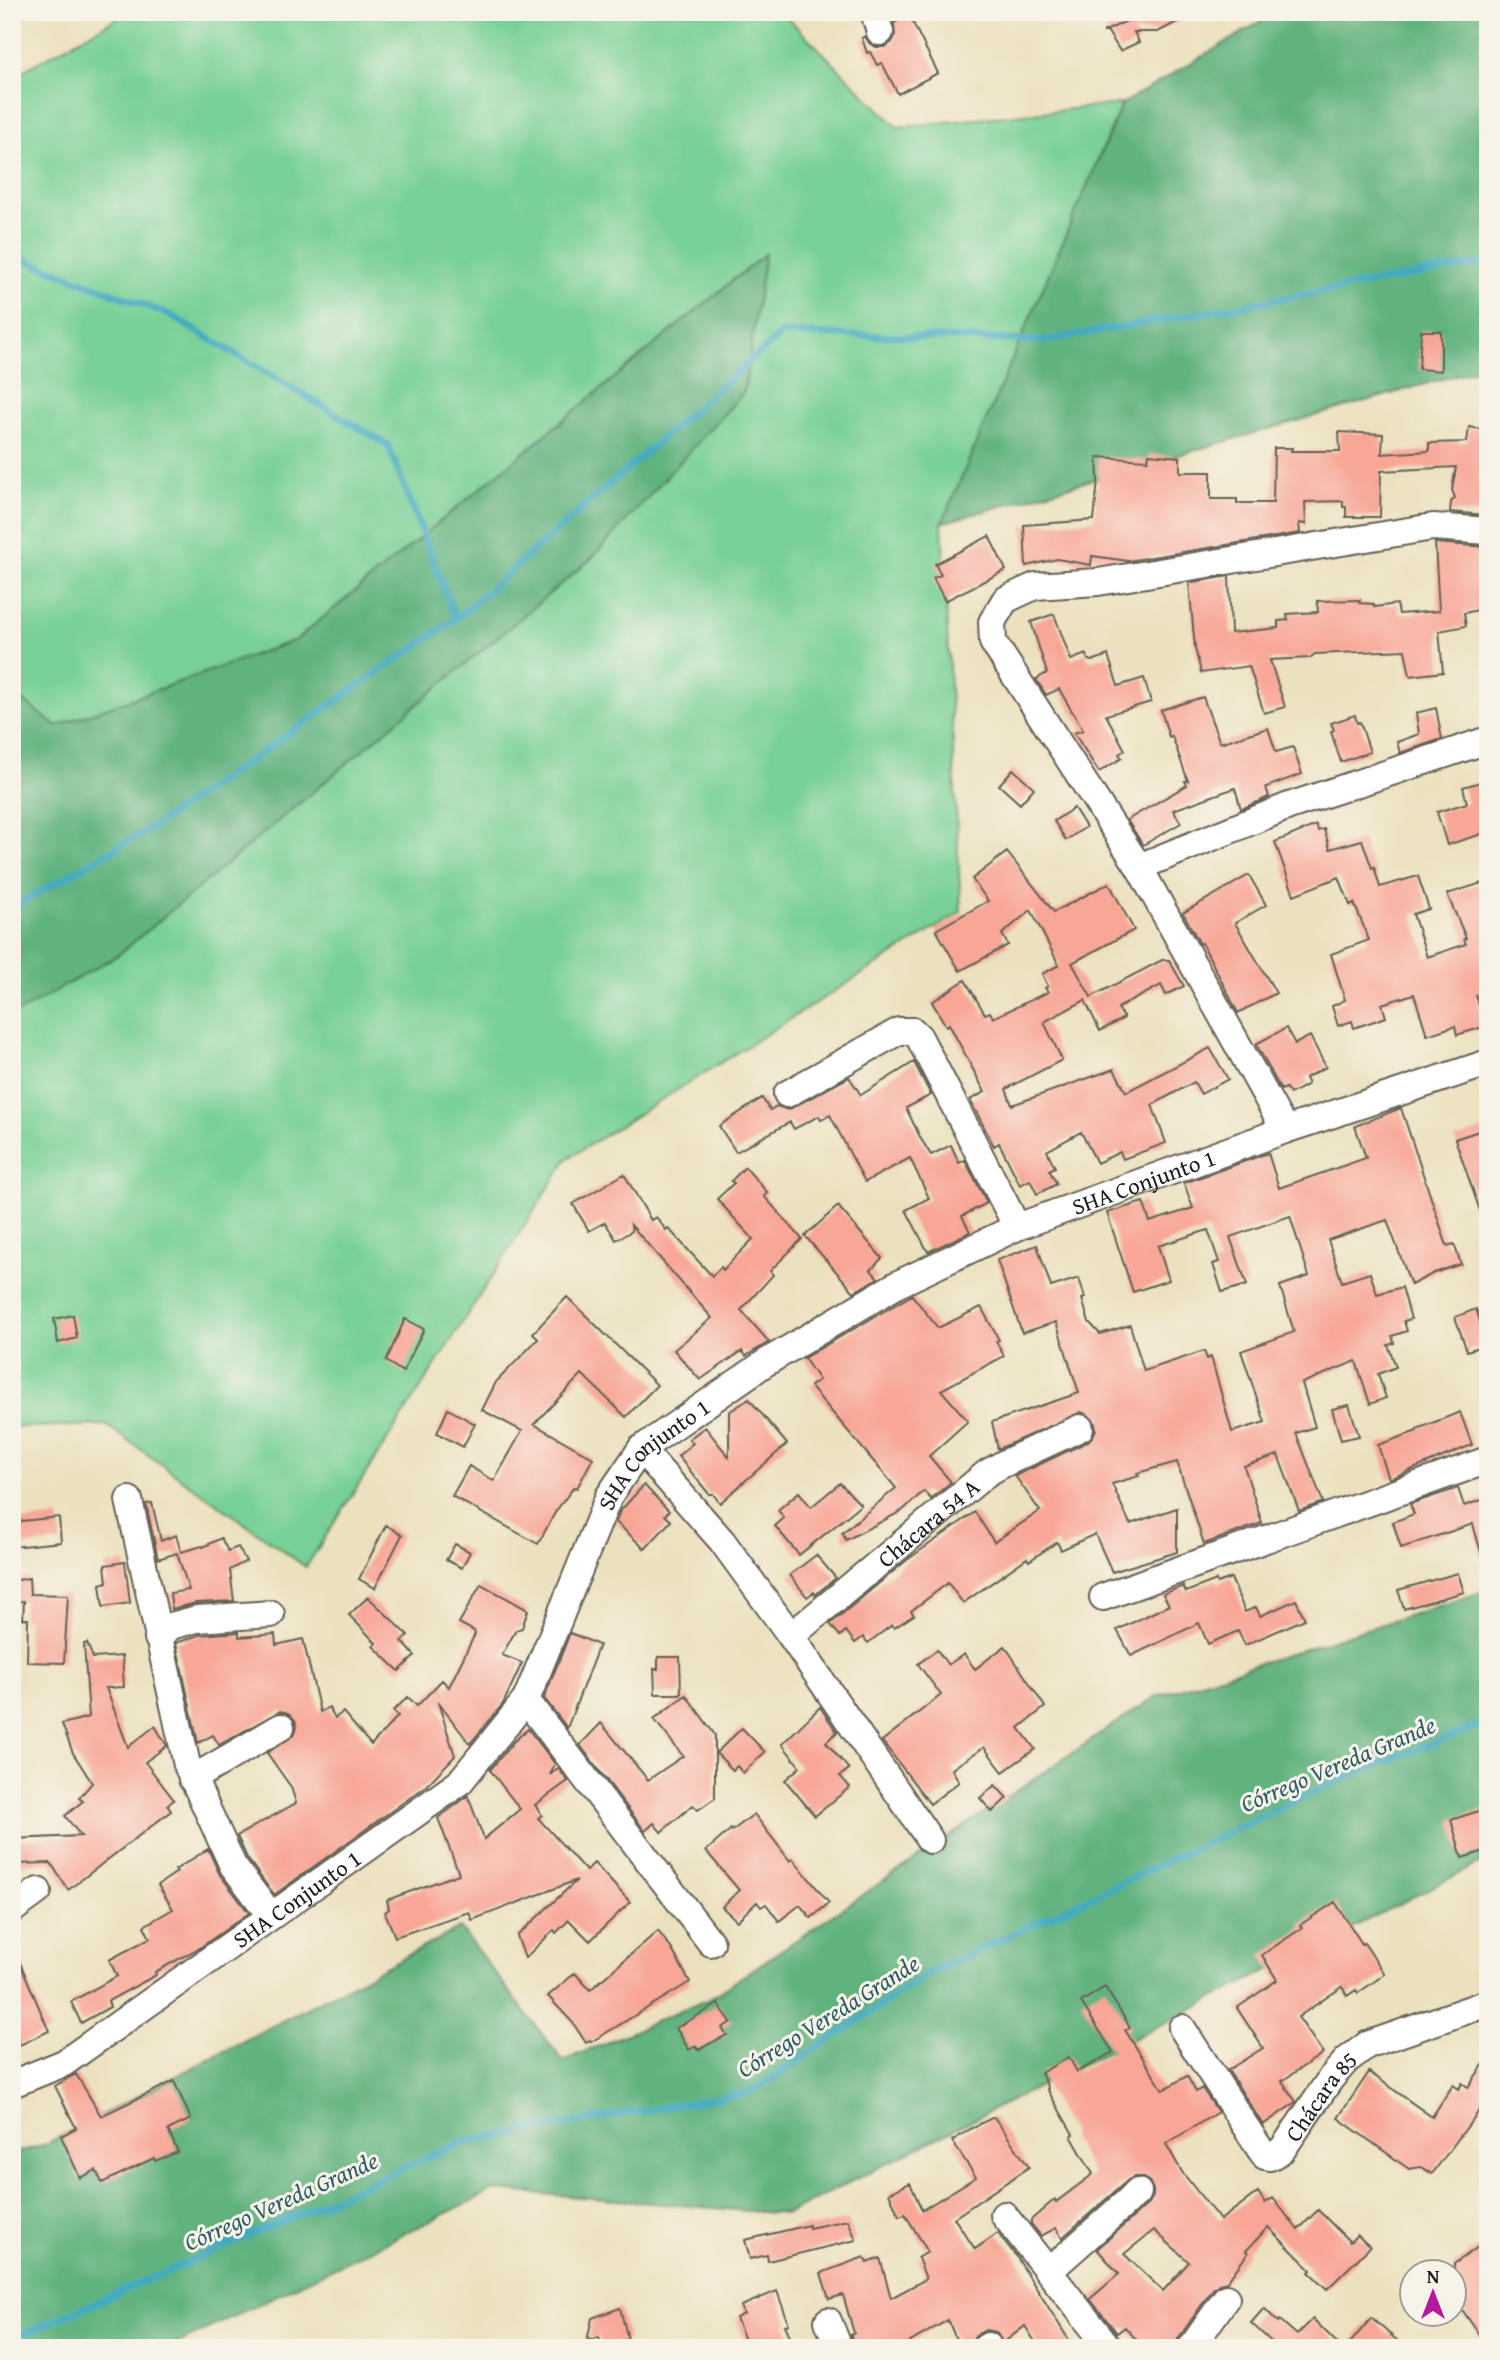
<svg xmlns="http://www.w3.org/2000/svg" width="1500" height="2360" font-family="'Gentium Book Plus',serif">
<style>
.green{fill:#77d095;stroke:#4a7658;stroke-width:2}
.forest{fill:#61b27e;stroke:#3e674d;stroke-width:2}
.lines{fill:none;stroke-linecap:round;stroke-linejoin:round}
.stream{stroke:#42abc1;stroke-width:7}
.building{fill:#f8a696;fill-rule:evenodd}
.street-casing{stroke:#656155;stroke-width:30}
.street{stroke:#fff;stroke-width:26}
.labels{text-anchor:middle;dominant-baseline:central;stroke-width:6;stroke-linejoin:round;paint-order:stroke}
.street-label{font-size:23px;fill:#1c1c1c;stroke:#f7f3e8}
.water-label{font-size:24px;font-style:italic;fill:#2d5c66;stroke:#f7f3e8}
</style>
<rect width="100%" height="100%" fill="#f7f3e8"/>
<filter id="ink" filterUnits="userSpaceOnUse"><feTurbulence type="fractalNoise" baseFrequency=".0143" numOctaves="2"/><feDisplacementMap in="SourceGraphic" scale="14" xChannelSelector="R" yChannelSelector="G"/><feConvolveMatrix kernelMatrix="1 2 1 2 8 2 1 2 1" color-interpolation-filters="sRGB"/></filter>
<filter id="wash" filterUnits="userSpaceOnUse"><feTurbulence type="fractalNoise" baseFrequency=".00686" numOctaves="4" result="noise"/><feDisplacementMap in="SourceGraphic" scale="28" xChannelSelector="R" yChannelSelector="G"/><feGaussianBlur stdDeviation="1.57" result="paint"/><feColorMatrix in="noise" values="0 0 0 0 0 0 0 0 0 0 0 0 0 0 0 0 0 1.4 0 .05"/><feComposite in="paint" operator="in"/></filter>
<g filter="url(#wash)">
<rect width="100%" height="100%" fill="#ece1bf"/>
<path class="green" d="M128,12H782L897,127L1122,104L942,523L961,912L567,1159L306,1567L106,1425L12,1427V1016L118,955L592,558L744,392L764,255L296,640L56,726L12,692V77Z"/>
<path class="forest" d="M1277,12H1380L1386,14L1488,12V366L942,523L1122,104Z
M765,254L744,392L592,558L118,955L12,1016V692L56,726L296,640Z
M1488,1590V1859L787,2214L494,2190L168,2348H12V2154L46,2144L460,1928L563,2061L709,1999L1155,1697Z"/>
<g class="lines">
<path class="stream" d="M12,255L168,314L388,445L456,619
M12,908L156,825L456,619L782,333L1043,341L1477,264L1488,266
M12,2339L463,2142L751,2092L928,1974L1350,1775L1488,1722"/>
</g>
<g id="blocks">
<path class="building" d="M1146,12H1196L1158,32H1134L1139,42L1120,51L1108,32H1103Z
M909,15L938,73L898,94L882,63L877,65L870,52L867,53L862,38L865,36L869,43L876,47H885L892,42L895,36L894,23Z
M1421,331H1441V371L1419,369Z
M1469,427L1488,430V497L1485,515L1450,512L1451,502L1455,498L1452,490L1456,467L1381,471L1380,517H1346V507H1343V501L1305,502L1306,524L1299,523L1300,533L1128,561L1092,556L1091,565L1057,559L1026,566L1024,525L1094,520L1098,480L1097,457L1148,460L1149,454L1180,457V472H1211V499H1237V503H1273L1274,448H1292L1291,451H1340L1339,432L1383,434L1382,454L1429,451V443L1467,442Z
M989,536L1006,570L945,601L933,578L941,575L935,564Z
M1435,543L1487,547L1488,550V608L1464,613L1466,626L1439,631L1443,672L1410,676L1405,650L1315,654L1310,658L1270,660L1285,707L1264,713L1249,666L1201,673L1195,648L1189,583L1229,576L1231,633L1278,628V621L1288,620L1287,614L1318,612L1317,601L1360,600L1359,603L1374,604V607L1397,604L1399,614L1439,611Z
M1054,614L1071,660L1086,654L1088,660L1092,661L1108,655L1118,686L1144,678L1151,702L1106,715L1125,750L1119,754L1122,758L1099,772L1074,733L1083,730L1059,689L1046,695L1036,679L1047,673L1031,622Z
M1203,697L1220,743L1268,728L1276,752L1293,747L1302,774L1266,787L1269,797L1241,809L1235,788L1173,810L1181,823L1143,845L1127,820L1187,785L1185,781H1188L1172,736L1169,737L1161,710Z
M1436,708L1442,739L1400,753L1397,742L1419,734L1416,713Z
M1355,715L1357,723L1360,722L1370,752L1341,762L1331,732L1334,730L1331,723Z
M1013,769L1034,788L1020,804L999,785Z
M1481,782L1488,804V832L1447,845L1437,812L1467,803L1463,787Z
M1074,808L1086,827L1066,840L1054,821Z
M1316,825L1318,831L1324,829L1330,849L1362,840L1372,868L1374,867L1380,887L1418,876L1429,909L1413,914L1427,957L1466,944L1464,939L1466,938L1447,894L1488,881V982L1480,985L1482,994L1476,996L1486,1026L1457,1035L1455,1026L1427,1035L1414,994L1382,1004L1386,1017L1354,1028L1352,1021L1338,1026L1332,1006L1345,1000L1331,954L1369,940L1354,903L1350,905L1339,877L1294,895L1275,842Z
M1007,852L1054,912L1109,883L1134,930L1072,963L1091,997L1162,960H1169L1184,986L1166,995L1161,985L1118,1008L1124,1018L1100,1031L1085,1000L1044,1022L1062,1060L1006,1089L1012,1105L1114,1069L1126,1092L1210,1048L1228,1079L1201,1094L1194,1082L1152,1105L1166,1143L1123,1159L1120,1152L1097,1163L1081,1132L1047,1151L1055,1167L1049,1170L1057,1184L1037,1194L1030,1180L1020,1185L999,1143L994,1146L970,1100L985,1092L949,1024L946,1026L932,1002L965,980L985,1014L990,1012L993,1018L1048,992L1045,988L1048,986L1042,974L1059,965L1031,910L1002,934L1008,945L960,971L936,930L988,901L972,879Z
M1249,875L1266,905L1235,923L1276,993L1238,1013L1202,943L1200,944L1183,913Z
M1286,1028L1295,1044L1310,1036L1326,1067L1305,1078L1308,1084L1290,1094L1286,1088L1281,1090L1256,1044Z
M914,1062L931,1095L906,1108L921,1139L931,1155L951,1145L959,1163L965,1160L987,1203L962,1216L970,1232L928,1252L906,1210L929,1198L910,1158L865,1182L830,1115L821,1120L819,1116L794,1129L790,1122L736,1152L719,1126L762,1098L770,1110L777,1106L788,1110L849,1077L861,1095Z
M1401,1108L1447,1246L1454,1244L1461,1264L1434,1273L1411,1285L1387,1220L1328,1240L1342,1282L1370,1273L1377,1294L1402,1287L1411,1319L1404,1321L1407,1331L1392,1336L1394,1343L1388,1345L1396,1367L1378,1374L1386,1398L1370,1404L1356,1361L1302,1383L1315,1427L1296,1433L1323,1502L1299,1511L1278,1455L1244,1466L1262,1523L1204,1544L1177,1462L1137,1473L1139,1476L1112,1484L1130,1524L1177,1508V1552L1112,1572L1095,1534L1061,1550L1057,1542L1029,1561L1027,1558L963,1603L948,1583L911,1611L914,1615L894,1628L892,1625L868,1643L863,1637L855,1643L846,1631L840,1636L830,1624L907,1560L975,1512L994,1542L1040,1511L1015,1476L1087,1442L1093,1436L1096,1429L1094,1421L1088,1415L1081,1412L998,1449L992,1422L1079,1393L1056,1322L1022,1333L997,1260L1037,1245L1051,1287L1079,1278L1085,1298L1082,1299L1089,1322L1100,1334L1130,1325L1144,1371L1204,1351L1207,1359L1211,1357L1232,1432L1265,1422L1241,1351L1294,1332L1280,1286L1309,1276L1290,1216L1230,1237L1247,1285L1222,1292L1213,1264L1219,1262L1208,1230L1158,1246L1169,1280L1133,1292L1107,1213L1143,1202L1150,1222L1193,1208L1184,1183L1268,1153L1279,1188L1366,1158L1355,1126Z
M1488,1128V1224L1485,1225L1455,1139Z
M745,1167L768,1193L764,1196L802,1239L770,1271L773,1275L741,1310L769,1342L746,1356L742,1351L700,1380L674,1350L712,1318L631,1225L632,1231L616,1240L605,1222L589,1231L573,1204L624,1174L651,1220L656,1217L666,1230L668,1228L712,1276L721,1267L723,1270L753,1239L717,1199L734,1183L731,1181Z
M838,1206L882,1258L871,1270L878,1278L854,1292L805,1236Z
M912,1295L938,1328L981,1307L999,1340L996,1341L1004,1356L941,1390L968,1421L929,1456L951,1482L931,1499L924,1491L902,1511L846,1540L842,1533L896,1488L810,1386L819,1380L804,1358Z
M567,1297L657,1385L626,1417L582,1374L534,1424L593,1458L577,1488L574,1487L556,1511L538,1544L452,1496L469,1466L494,1481L522,1431L482,1410L496,1382L538,1339L533,1333Z
M1476,1309L1480,1321L1484,1319L1488,1330V1344L1467,1351L1455,1317Z
M73,1315L77,1338L58,1343L54,1319Z
M405,1319L424,1329L403,1372L386,1361Z
M749,1399L787,1444L720,1503L713,1494H709L678,1456L693,1443L689,1439L705,1427L729,1457V1412Z
M1349,1405L1359,1436L1341,1440L1332,1409Z
M448,1409L475,1424L463,1447L437,1433Z
M1460,1412L1472,1445L1389,1479L1378,1445L1417,1431V1429Z
M840,1483L861,1505L799,1555L775,1526L784,1518L778,1510L799,1492L811,1507Z
M644,1485L669,1511L665,1515L671,1521L645,1549L616,1522L620,1511Z
M1458,1488L1464,1506L1488,1498V1556H1482L1473,1524L1401,1548L1393,1522L1414,1514L1410,1504Z
M152,1503L161,1541L176,1535L181,1552L202,1546L203,1547L221,1538L228,1551L238,1547L246,1561L230,1570L234,1601L196,1603L172,1609L170,1593L189,1590L177,1553L158,1559L146,1504Z
M59,1517L61,1542L12,1547V1522Z
M386,1525L402,1535L375,1588L359,1579Z
M455,1544L470,1552L462,1568L446,1560Z
M816,1555L836,1578L815,1595L814,1592L807,1597L790,1575Z
M125,1562L130,1603L103,1607L100,1584L107,1582L105,1565Z
M1458,1573L1464,1592L1404,1609L1398,1590Z
M29,1578L30,1594L68,1595L64,1663L27,1662L28,1619H23L24,1601L12,1602V1581Z
M1231,1578L1245,1612L1256,1607L1260,1616L1296,1600L1305,1619L1245,1645L1238,1631L1208,1644L1199,1623L1131,1656L1117,1630L1169,1605L1163,1594L1183,1586L1186,1592L1216,1580L1217,1583Z
M481,1584L528,1610L522,1628L516,1630L502,1655L522,1663L503,1704L470,1744L438,1702L455,1756L425,1787L274,1895L247,1858L237,1836L296,1803L291,1787L267,1753L294,1735L297,1728L295,1720L288,1713L280,1711L219,1745L213,1735L198,1743L176,1643L200,1635L239,1632V1637L275,1634L276,1645L303,1639L320,1712L329,1707L335,1718L343,1712L371,1745L398,1716L393,1711L408,1697L417,1706L442,1680L449,1687L475,1634L474,1631L459,1623Z
M368,1597L408,1635L402,1641L415,1656L399,1671L373,1646L376,1643L349,1615Z
M570,1633L599,1645L567,1728L544,1698Z
M87,1643L93,1658L122,1656L124,1687L106,1688L128,1747L155,1726L167,1746L145,1762L174,1800L167,1805L171,1811L68,1890L51,1863L12,1864V1839L81,1836L65,1816L83,1801L79,1798L92,1783L73,1753L62,1724L89,1717L84,1644Z
M1005,1646L1045,1707L1019,1728L1035,1749L1003,1772L984,1747L952,1769L959,1782L930,1804L882,1741L941,1695L918,1664L937,1650L948,1665L964,1654L975,1669Z
M658,1657H680L681,1694H655L654,1669H658Z
M686,1695L715,1735V1798L698,1810L693,1805L661,1832L654,1823L645,1831L580,1745L601,1723L648,1780L683,1756L654,1719Z
M820,1707L837,1732L826,1742L849,1769L840,1776L850,1787L815,1816L785,1780L800,1767L782,1744Z
M742,1728L765,1752L743,1773L737,1766L733,1770L716,1753Z
M528,1729L555,1764L550,1775L558,1768L568,1781L535,1805L542,1815L538,1818L586,1871L594,1863L630,1902L590,1941L569,1920L556,1933L554,1930L525,1958L517,1936L577,1880L472,1920L469,1912L395,1937L385,1912L389,1909L387,1900L459,1874L438,1818L468,1796L484,1839L520,1809L490,1770L513,1742Z
M995,1785L1007,1798L992,1812L980,1798Z
M1488,1808V1850L1462,1858L1451,1820Z
M754,1814L790,1861L793,1859L829,1903L811,1918L800,1905L779,1921L766,1904L761,1907L757,1902L737,1921L722,1907L739,1890L706,1851L731,1829L732,1831Z
M208,1849L220,1875L249,1913L201,1947L155,1972L156,1975L108,2001L110,2007L81,2023L71,2002L117,1976L109,1960L150,1938L144,1926L173,1909L158,1885L177,1872L175,1870Z
M1335,1902L1362,1944L1364,1943L1385,1974L1358,1993L1356,1990L1347,1996L1342,1987L1298,2017L1323,2053L1282,2081L1296,2102L1263,2125L1228,2070L1263,2048L1237,2008L1277,1980L1262,1955L1302,1928L1300,1925Z
M658,1931L671,1948L690,1982L591,2042L590,2041L586,2043L573,2023L548,1996L575,1973L590,1990Z
M12,1944L49,2031L20,2045L12,2028Z
M1105,1987L1130,2027L1125,2030L1163,2090L1187,2076L1196,2092L1202,2088L1218,2112L1166,2144L1182,2172L1220,2220L1258,2192L1265,2203L1273,2198L1298,2230L1318,2210L1350,2242L1357,2235L1370,2247L1327,2289L1309,2272L1311,2270L1268,2227L1246,2251L1248,2253L1227,2282L1219,2284L1213,2289L1178,2339L1175,2348H1144L1125,2327L1117,2333L1090,2299L1119,2274L1097,2249L1149,2203L1153,2196V2190L1149,2181L1142,2177H1134L1128,2180L1062,2238L1056,2228L1041,2236L1031,2224V2220L1055,2199L1056,2202L1093,2174L1071,2136L1073,2134L1047,2089L1048,2088L1041,2073L1069,2057L1077,2072L1113,2052L1081,2002ZM1154,2230L1189,2262L1163,2291L1124,2254Z
M718,2004L731,2022L722,2028L727,2035L698,2050L696,2046L689,2050L676,2028Z
M1488,2058V2099L1432,2174L1421,2167L1409,2169L1338,2118L1369,2072L1432,2117L1453,2085L1459,2089L1462,2083L1468,2087Z
M76,2074L101,2116L174,2081L191,2119L168,2130L178,2152L155,2161L154,2158L102,2183L96,2170L80,2178L61,2136L76,2128L55,2086Z
M994,2117L1029,2167L954,2218L975,2249L998,2233L1016,2256L1074,2348H1039L1025,2326L1003,2343L996,2332L986,2330L976,2335L970,2343L963,2347L955,2337L948,2320L900,2348H854L851,2335L854,2333L843,2295L829,2299L821,2273L864,2257L867,2263L880,2258L891,2298L926,2279L918,2258L928,2252L905,2214L899,2216L889,2193L910,2183L922,2210L976,2177L952,2141L975,2126Z
M848,2220L856,2240L768,2261L767,2255L750,2259L745,2240L809,2225V2228Z
M1488,2240V2347L1454,2298V2264Z
M777,2291L789,2324L785,2325L795,2348H751L748,2339L745,2340L736,2318L744,2314L741,2306Z
M620,2308L628,2339L602,2347L599,2337L587,2341L592,2318Z
M1264,2308L1278,2322L1280,2320L1297,2335L1313,2319L1342,2348H1278L1251,2323Z
M1371,2318L1406,2348H1346Z"/>
</g>
</g>
<g filter="url(#ink)">
<use href="#blocks" fill-opacity="0" stroke="#656155" stroke-width="2"/>
<g class="lines">
<defs>
<g id="street">
<path d="M874,12L880,32"/>
<path d="M1139,867L1289,806L1488,740"/>
<path d="M787,1094L899,1031H913L919,1037L1017,1227"/>
<path d="M1285,1130L1139,867L993,642L992,622L1005,600L1035,586L1098,582L1433,527L1488,531"/>
<path d="M641,1449L722,1541L791,1636L930,1840"/>
<path d="M129,1500L187,1765L233,1866L271,1916"/>
<path d="M1103,1597L1488,1460"/>
<path id="s1" d="M791,1636L987,1473L1003,1464L1080,1428"/>
<path d="M158,1638L171,1626L197,1619L271,1614"/>
<path d="M526,1700L711,1943"/>
<path d="M192,1779L281,1727"/>
<path d="M12,1910L38,1891"/>
<path id="s2" d="M1182,2028L1260,2149L1265,2156L1270,2157L1282,2150L1331,2078L1347,2060L1367,2045L1488,2003"/>
<path id="s3" d="M12,2084L64,2063L459,1783L526,1700L609,1496L641,1449L765,1363L898,1284L1017,1227L1285,1130L1488,1063"/>
<path d="M1004,2215L1109,2348"/>
<path d="M1049,2271L1138,2192"/>
<path d="M828,2321L839,2348"/>
<path d="M985,2348L988,2346"/>
<path d="M1191,2348L1226,2298"/>
</g>
</defs>
<use href="#street" class="street-casing"/>
<use href="#street" class="street"/>
</g>
</g>
<g class="labels">
<g class="street-label">
<text stroke="none"><textPath href="#s3" startOffset="1496">SHA Conjunto 1</textPath></text>
<text stroke="none"><textPath href="#s3" startOffset="929">SHA Conjunto 1</textPath></text>
<text stroke="none"><textPath href="#s1" startOffset="178">Chácara 54 A</textPath></text>
<text stroke="none"><textPath href="#s3" startOffset="341">SHA Conjunto 1</textPath></text>
<text stroke="none"><textPath href="#s2" startOffset="238">Chácara 85</textPath></text>
</g>
<g class="water-label">
<text transform="translate(1338 1764) rotate(-23)">Córrego Vereda Grande</text>
<text transform="translate(828 2016) rotate(-32)">Córrego Vereda Grande</text>
<text transform="translate(281 2201) rotate(-24)">Córrego Vereda Grande</text>
</g>
</g>
<rect width="1500" height="2360" fill="none" stroke="#f7f3e8" stroke-width="42"/>
<g transform="translate(1433 2293)"><circle r="33" fill="#f7f3e8" stroke="#9f9d96" stroke-width="2"/>
<path d="M0-5L12 26L0 18L-12 26Z" fill="#b5179e"/>
<text y="-10" font-size="19" font-weight="bold" text-anchor="middle" fill="#1c1c1c">N</text>
</g>
</svg>
